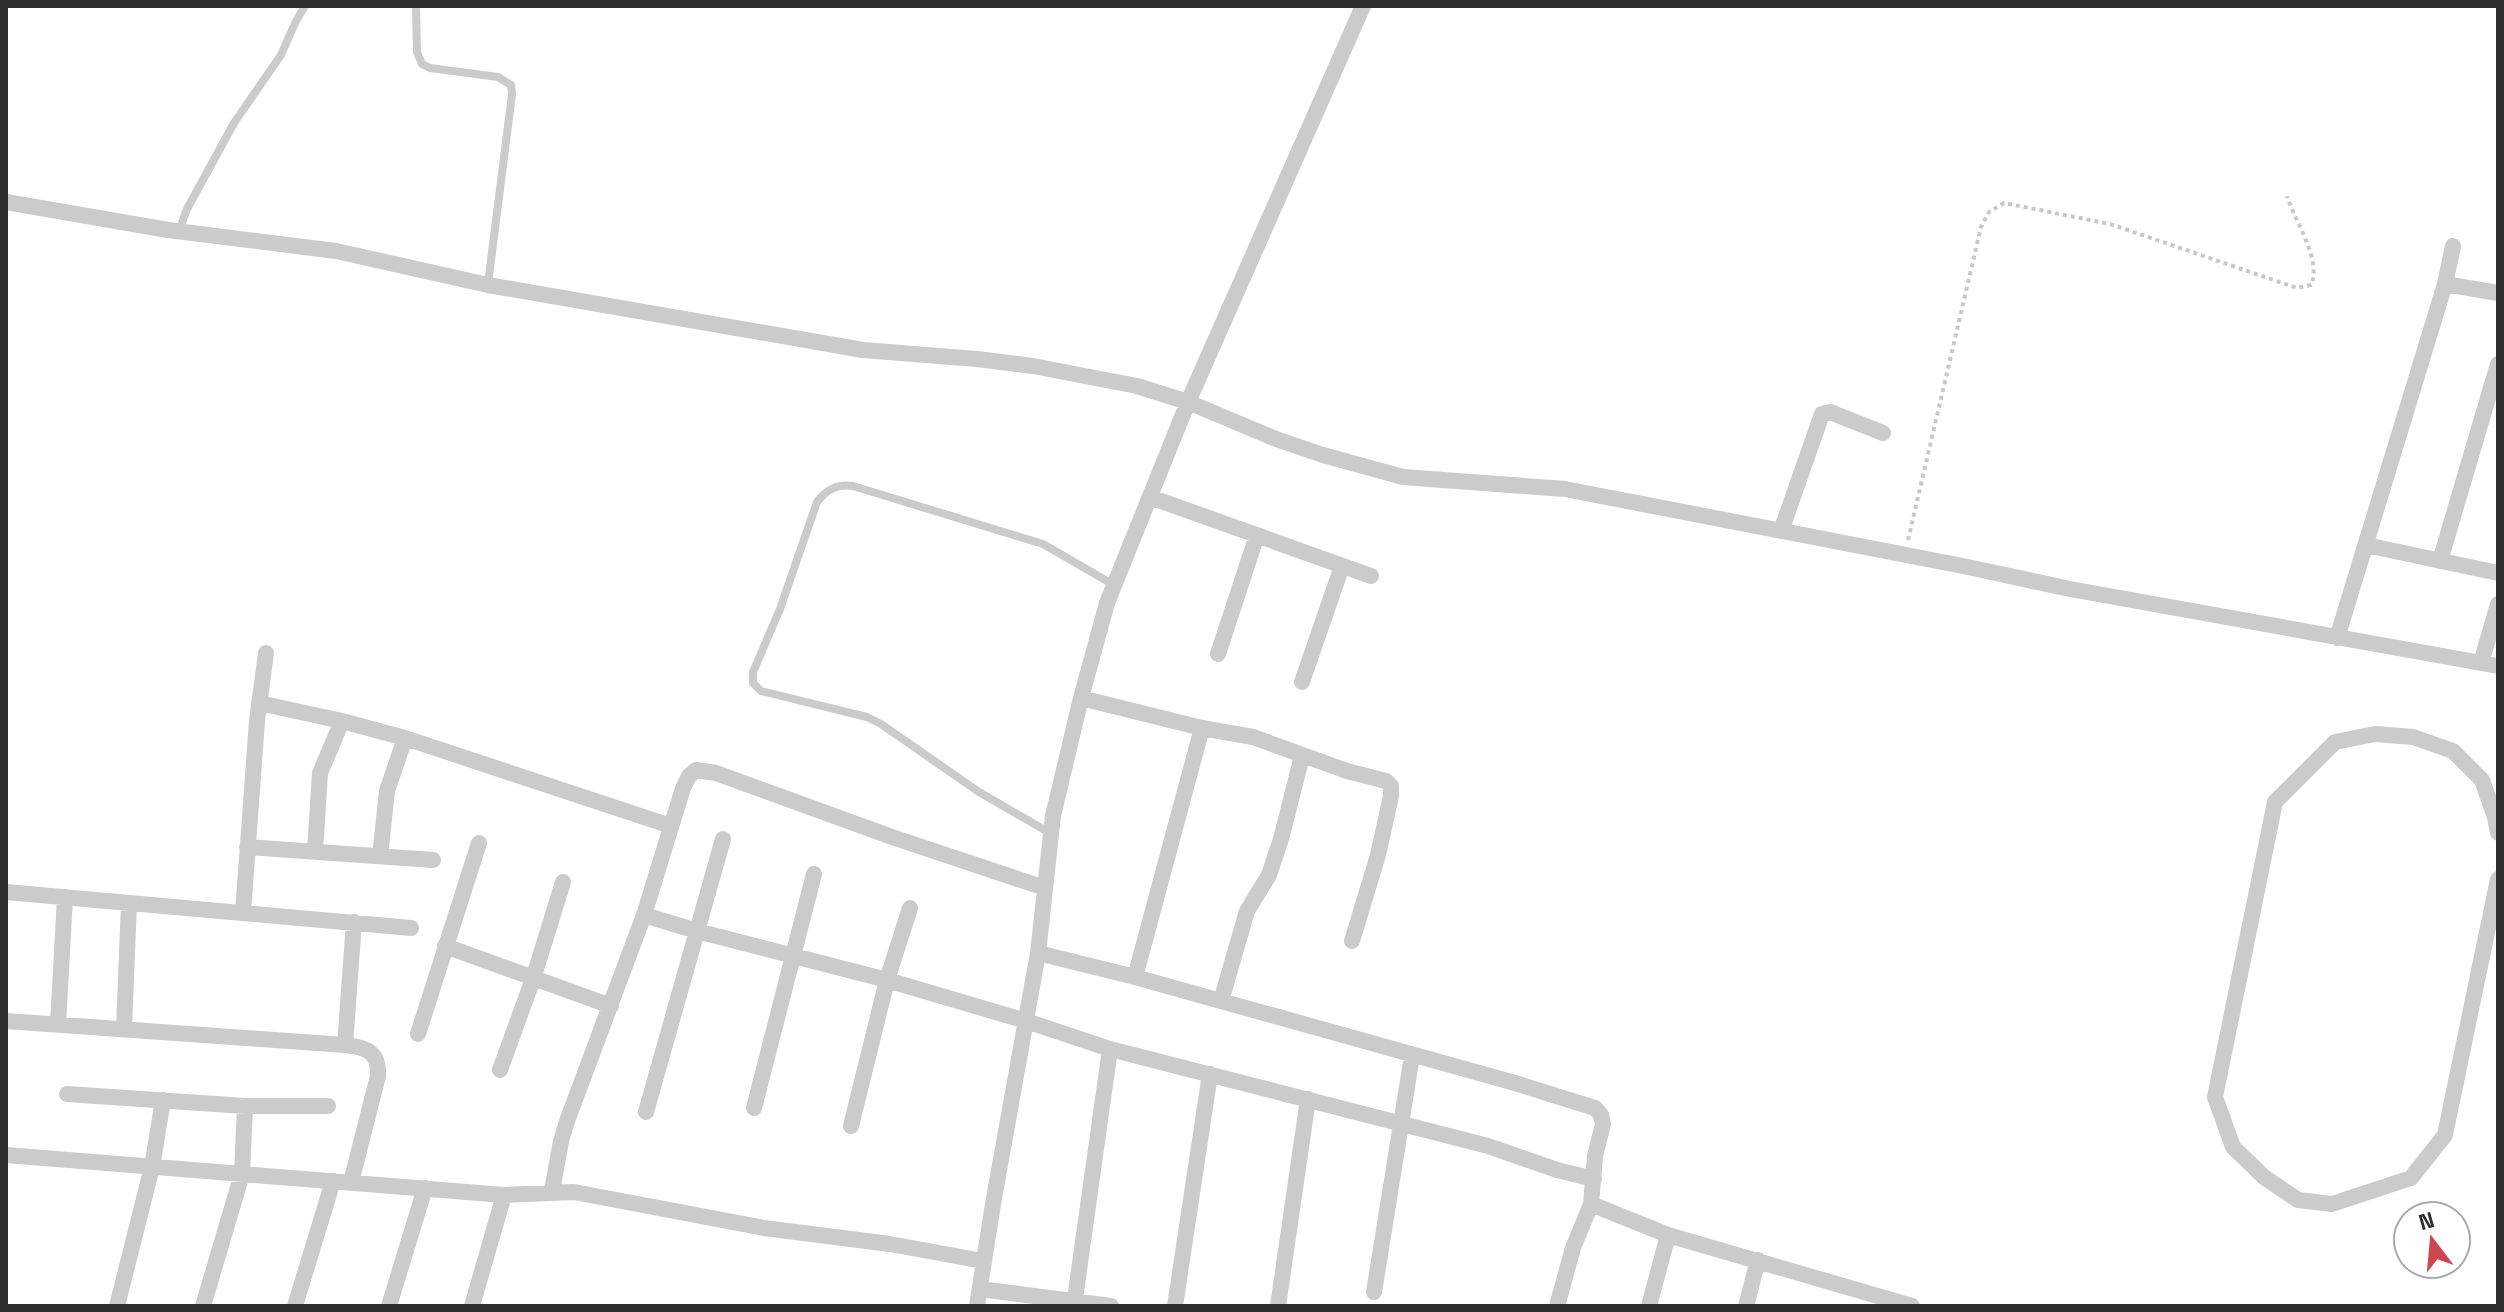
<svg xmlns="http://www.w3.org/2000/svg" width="2504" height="1312" font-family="'Space Grotesk',sans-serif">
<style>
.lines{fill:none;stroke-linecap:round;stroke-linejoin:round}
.path{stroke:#c8c8c8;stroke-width:4;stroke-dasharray:4 4;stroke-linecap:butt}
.service{stroke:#cbcbcb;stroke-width:8}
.minor{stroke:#cbcbcb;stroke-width:16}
</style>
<rect width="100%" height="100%" fill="#fff"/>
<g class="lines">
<path class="path" d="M1908,540L1981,227L1989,212L2004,203L2110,224L2297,288L2311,285C2322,259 2295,222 2287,196"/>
<path class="service" d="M416,6L417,52L422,64L430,68L498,77L511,85L512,94L488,284
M179,231L187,209L234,123L281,55L296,21L305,6
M1050,833L979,792L881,724L867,717L761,691L753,683V672L780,609L817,502C827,489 837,484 853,486L1043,544L1114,585"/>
<path class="minor" d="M6,202L168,230L336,251L488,285L863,350L977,359L1033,366L1137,386L1188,402L1276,439L1323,455L1403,477L1565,489L1968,567L2070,589L2498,666
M2445,284L2498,293
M1150,497L1371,576
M1781,531L1822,414L1830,412L1883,433
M2366,545L2498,573
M2440,561L2498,364
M2337,638L2445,284L2453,246
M1218,654L1257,535
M2481,663L2498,604
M1302,682L1342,566
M1081,698L1202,728L1253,737L1347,771L1386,781L1391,786V796L1378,855L1352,941
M259,703L342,721L405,738L671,826
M2498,833L2495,817L2482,780L2453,751L2413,737L2375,734L2335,742L2275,802L2215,1097L2233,1147L2264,1177L2298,1200L2332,1204L2411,1178L2445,1135L2498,879
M247,847L433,860
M315,852L320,773L342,721
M380,856L387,791L405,738
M6,892L411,928
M243,913L257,721L266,653
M644,915L697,931L887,980L1026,1021L1110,1049L1488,1146L1557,1170L1594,1179
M445,946L611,1006
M1038,953L1135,977L1515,1083L1595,1108L1601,1115L1603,1124L1595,1156L1591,1204L1573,1248L1557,1306
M1135,977L1202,728
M1221,1001L1247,911L1269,875L1281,839L1302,756
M6,1021L345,1045C367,1047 379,1052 378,1076L351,1182
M58,1025L65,897
M124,1029L129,903
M418,1034L479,843
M345,1045L354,922
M500,1070L534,976L563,882
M67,1094L245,1106H328
M754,1108L814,874
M646,1112L723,839
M851,1126L887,980L910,908
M6,1155L504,1195L574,1192L764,1228L890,1244L983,1261
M552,1191L561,1141L567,1121L644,915L683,788L689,776L696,770L716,773L892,837L1045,888
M1591,1204L1668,1235L1912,1306
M980,1289L1111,1306
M1374,1292L1412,1056
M117,1306L152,1167L163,1100
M203,1306L242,1174L245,1106
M295,1306L333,1181
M389,1306L425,1188
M472,1306L504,1195
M977,1306L993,1204L1038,953L1053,816L1081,698L1107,603L1188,402L1363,6
M1074,1306L1110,1049
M1175,1306L1210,1074
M1278,1306L1308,1099
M1649,1306L1668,1235
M1746,1306L1758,1260"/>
</g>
<rect width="2504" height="1312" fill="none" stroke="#2e2e2e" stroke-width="16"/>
<g transform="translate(2432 1240) rotate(344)"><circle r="38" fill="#ffffff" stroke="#ababab" stroke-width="2"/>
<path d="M0-6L14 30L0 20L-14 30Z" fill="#ce4650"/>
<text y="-12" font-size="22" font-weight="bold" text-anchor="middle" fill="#2e2e2e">N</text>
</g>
</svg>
